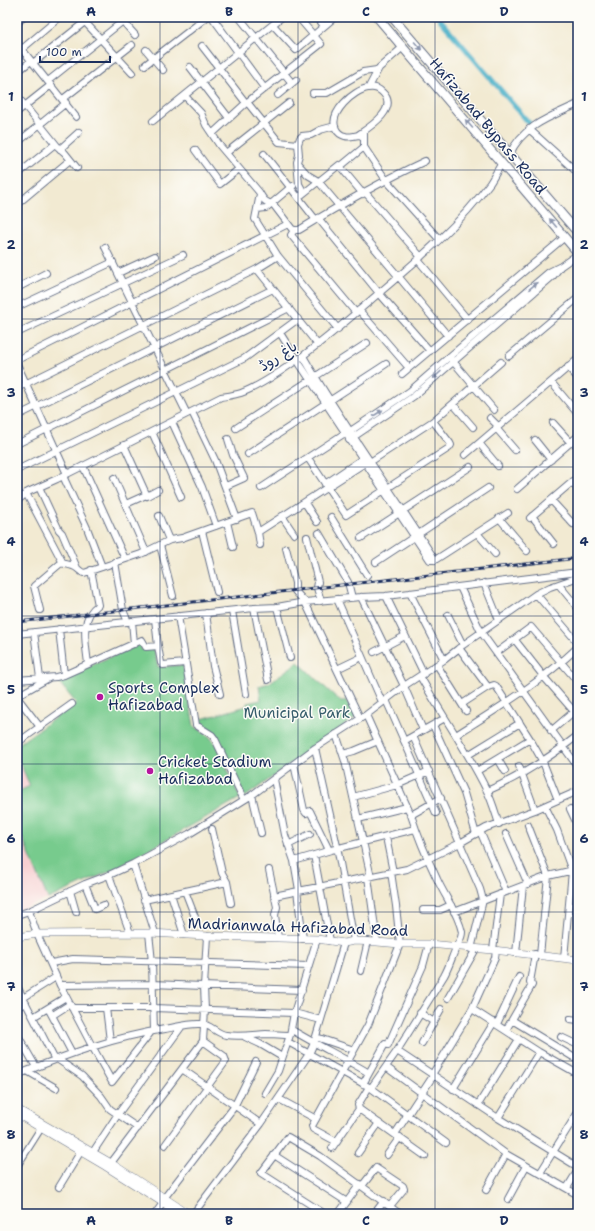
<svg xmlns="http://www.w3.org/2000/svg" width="595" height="1231" font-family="'Shantell Sans','Playpen Sans Arabic',sans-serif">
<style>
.built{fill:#f7cfd1}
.green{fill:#77cb8d;stroke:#497d76}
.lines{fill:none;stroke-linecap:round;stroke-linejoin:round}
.canal{stroke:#49b0c8;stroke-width:5}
.minor-casing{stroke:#667087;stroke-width:8}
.major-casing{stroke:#667087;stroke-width:8}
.highway-casing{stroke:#667087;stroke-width:10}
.minor{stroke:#fff;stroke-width:6}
.major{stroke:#fff;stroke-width:7}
.highway{stroke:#fff;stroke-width:8}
.rail-casing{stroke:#1b2f5e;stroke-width:3}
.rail{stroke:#fdfcf7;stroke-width:1.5;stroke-dasharray:4.5;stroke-linecap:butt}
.oneway{fill:#8d97ae}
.grid{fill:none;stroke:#1b2f5e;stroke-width:1;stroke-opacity:0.55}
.poi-dot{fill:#b5179e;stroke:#fdfcf7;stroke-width:1.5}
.labels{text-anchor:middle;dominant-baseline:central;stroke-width:3;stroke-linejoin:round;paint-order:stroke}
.street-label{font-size:15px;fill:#1b2f5e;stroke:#fdfcf7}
.poi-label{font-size:15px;fill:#1b2f5e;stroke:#fdfcf7;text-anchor:start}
.park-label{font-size:15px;fill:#375e6c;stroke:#fdfcf7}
.neatline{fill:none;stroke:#1b2f5e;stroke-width:1.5}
.grid-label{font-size:13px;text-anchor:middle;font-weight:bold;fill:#1b2f5e}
</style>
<rect width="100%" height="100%" fill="#fdfcf7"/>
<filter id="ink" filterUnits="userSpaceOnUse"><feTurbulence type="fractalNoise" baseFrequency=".025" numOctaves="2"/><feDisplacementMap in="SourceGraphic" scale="8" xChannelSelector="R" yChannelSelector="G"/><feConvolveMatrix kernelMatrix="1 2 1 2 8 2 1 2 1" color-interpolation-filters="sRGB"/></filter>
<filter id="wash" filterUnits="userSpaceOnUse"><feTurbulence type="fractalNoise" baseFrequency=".012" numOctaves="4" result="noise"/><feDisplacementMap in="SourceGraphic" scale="16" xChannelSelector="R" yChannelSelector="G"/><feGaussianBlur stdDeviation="0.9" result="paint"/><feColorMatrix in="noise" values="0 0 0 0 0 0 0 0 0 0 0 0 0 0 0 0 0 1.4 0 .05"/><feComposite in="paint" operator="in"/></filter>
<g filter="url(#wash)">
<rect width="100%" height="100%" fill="#f2ead2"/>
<path class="built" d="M17,759L31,786L17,792Z
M17,825L48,899L17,911Z"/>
<path class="green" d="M140,644L142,650L154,648L158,667L183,665L194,726L207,734L217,745L240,798L115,869L48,899L17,825V792L30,786L17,756V745L76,703L57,680Z
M298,662L341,702L346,700L357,716L245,797L214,734L198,724V720L247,706V703L261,700L259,686L269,683Z"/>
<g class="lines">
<path class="canal" d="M438,17L529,123"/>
</g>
</g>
<g filter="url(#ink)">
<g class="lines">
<defs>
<path id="minor" d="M119,17L135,35
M212,17L265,89
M239,17L292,83
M317,17L324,26
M85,22L132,73
M17,23L24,17
M273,25L296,50L335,17
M17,43L76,117
M202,46L246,103
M22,49L60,17
M146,50L163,70
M33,63L91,17
M145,65L207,17
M190,67L229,118
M17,72L31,61
M48,81L128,17
M369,87L379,68L403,47
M313,93H327L363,72L377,70
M278,95L296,80
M17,96L58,147L65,153L77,168
M185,96L201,113L206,125L220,146L259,192C263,199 265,203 273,204L292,229L295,230H299C340,205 382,181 425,161
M63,99L132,45
M247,102L279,142L298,144
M17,112L51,85
M153,121L282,17
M529,129L578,173
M212,134L246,103L321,44L298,17
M364,134V147L386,180L439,239
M358,135C370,127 400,108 382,92C378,88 373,87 368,88C354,90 328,113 336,129C338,133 341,135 345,136C350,138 355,135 360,135L363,137
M17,143L66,103
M60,149L79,132
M195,150L220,184L239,169
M226,153L289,103
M264,154L316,220
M510,154C522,126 552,116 578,104
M298,164L308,175L318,181L398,276L448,336
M341,166L364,147
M17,175L55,144
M365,192L421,257
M304,193L299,184L297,162L299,155L298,144L300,138L302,136L311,135L320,130L335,126
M260,194L255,219L278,256L338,329
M299,197L339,165L363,194
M21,201L70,160
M257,209L266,208L291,187L293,186
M318,218L379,293L430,351
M294,230L291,235L356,313
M105,247L187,414
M418,260L468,320
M257,269L318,345
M118,273L155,256
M17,288L46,273
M17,307L113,262
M359,310L409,368
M17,333L183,255
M280,333L297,360L430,560H435L508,513
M303,356C343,426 392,491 435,560
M509,356L578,298
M451,359L494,410
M17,360L288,224
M17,364L67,474
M568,367L577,377
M402,374L565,237
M551,382L578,414
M17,388L257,269L278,256
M453,404L473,427
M192,412L215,460L237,519
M17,416L273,289
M490,418L498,426
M172,422L202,487L216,526
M553,423L571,443
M236,428L367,343
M496,428L515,450
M152,432L181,497
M346,434L410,391L449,357L549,272L561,266L578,254
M349,440L414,396L453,362L553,276L560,267
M535,440L551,460
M479,443L498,466
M17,444L289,308
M124,445L147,496L158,490
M248,454L386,364
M465,455L578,359
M308,458L346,515L449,448L451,445L450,443L433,421
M367,464L433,421L501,362
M83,466L125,559
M17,470L245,358L298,319
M63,476L87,528L102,567
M114,478L146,552
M572,482L578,489
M325,484L362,459
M226,486L244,478L233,455L228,439
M39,487L59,530L62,533L77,568
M261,488L345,433
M517,489L578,436
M26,493L63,563
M551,500L573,524
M17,501L28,492L57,479L221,397C227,396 235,395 241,393C255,388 269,379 281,371C313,350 342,325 371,300C413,264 457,228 490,183C494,177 498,169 502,163
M305,503L317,522
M126,504L146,495
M159,516L169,540
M282,516L294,534
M532,516L554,544
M331,517L367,575
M499,518L527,551
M530,518L578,477
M227,522L233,547
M202,531L217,592
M258,532L365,463
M319,533L348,582L352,598
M477,533L495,554
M307,537L318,582L317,588L321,601
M361,538L470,467
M160,545L173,596
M286,548L295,583V591L305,602L360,718
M576,555H578
M115,562L123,610L128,622
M376,562L488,488
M484,583L499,620
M559,585L578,608
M460,587L481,632L578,767
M410,593L444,660
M536,594L578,643
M386,596L424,674
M361,597L404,686L423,730
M337,599L382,702
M277,607L290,658
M254,608L268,680
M40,610L34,586L61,563C66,564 71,565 75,567C79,569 80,572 84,573L141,554L170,540L182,538L252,513L258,532L260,545
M232,611L246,694
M206,613L213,666L220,694
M448,615L463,645
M178,616L196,725L212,735L215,739L244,800
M17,619L19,634
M155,619L158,646
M132,621L134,644
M59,629L64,675
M34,632L40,678
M17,634L254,608L277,607L305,602L361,597L386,596L578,572
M515,640L544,677L578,716
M459,648L488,687L494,685L496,686L530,739L543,762L558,800
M374,652L405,636
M496,653L531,627L578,682
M88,664C86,644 79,618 98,605L91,570
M437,665L466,711
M337,669L362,657
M420,676C441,714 467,750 486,789C492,800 495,812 499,824
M17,680L56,677L64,675L142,640L146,647L158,646L161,663L163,665L185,663
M17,696L49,678
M17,697L40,727
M386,700L436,813
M462,704L488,687
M366,715L411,815C418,837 427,858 437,879C445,897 458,913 462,932C462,939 458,942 456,948C452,957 449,967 444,976L397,1051L371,1088
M433,725L464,793L476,834
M551,731L578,708
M336,734L345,761L370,873L368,877L377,942
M456,735C500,707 540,683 578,647
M413,736L480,889L483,900L471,949
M404,741L445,718
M17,743L72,704
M315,748L337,846L354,941
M343,754L354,751L378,741
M468,755L520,723
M498,759L505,771
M294,764L304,810L306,813L310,811L329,850
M519,766L535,810
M477,771L530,739
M274,779L285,835L294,861L299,890
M487,791C520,777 549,758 577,736
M252,795L261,833
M353,797L397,785L429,771
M545,806L557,830L572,871L564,958
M570,809L578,826
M411,815L441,798
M358,819L407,807
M528,825L548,876L540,955
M212,829L222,873L227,882L231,903
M480,831L506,892
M506,834L528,884
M386,837L393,872
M288,845L310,834
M314,855L330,941
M294,861L331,850L415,829
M133,864L155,933
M269,870L277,907L275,915L278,938
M109,875L130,933
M85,884L95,909L104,905
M70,891L76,912
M185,891L195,917
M297,891L303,939
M171,894L184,935
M274,896L407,869L460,843L486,828L535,810L578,791
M144,900L227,882
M423,910H440L451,905
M29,911L37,934L60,985L92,1046L112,1082L151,1032
M454,912L548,876L578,869
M17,915L29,911L85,884L109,875L133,864L189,834L223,813L252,795L315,748L366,715L404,686L444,660L463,645L536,594L550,587L573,579H578
M149,933L152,962L154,1031
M493,950L500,894
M516,953L523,886
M51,963L73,959L309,966
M361,971L368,941
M60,985L152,984L302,990
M17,986L55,1060
M23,998L56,977
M448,998L476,949
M17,1007L26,1003
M48,1008L72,1053
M72,1008H153L294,1013L321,1020
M106,1008L110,1041
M472,1009L539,1052L578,1074
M420,1013L434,1022
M53,1015L70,1004
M33,1017L66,997
M570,1019L578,1020
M512,1020L578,1060
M497,1024L519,977
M292,1030C317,1045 344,1058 369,1073
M506,1030L532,985L530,982L535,954
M17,1034L36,1067
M245,1037L260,1044L282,1057
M316,1037L354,1050
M561,1037L578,1045
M288,1042L371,1088L446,1143
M422,1043L441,1009
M397,1051L498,1118L578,1167
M57,1059L82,1076L101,1096L110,1109L138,1128
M386,1067L506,1154L578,1195
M182,1069L261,1124
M27,1071L56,1088
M17,1074L22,1073C68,1054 115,1037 165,1029C177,1027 189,1023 201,1024C210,1024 217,1034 226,1035C239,1037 252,1035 266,1034C274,1034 282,1035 290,1035
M363,1084L385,1044L388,1045L423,966L429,944
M369,1087L358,1105L359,1109L425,1156
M453,1089L494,1022
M265,1093L278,1071L290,1035L294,1013L317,939
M279,1099L316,1119
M478,1105L519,1039
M498,1118L539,1052
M395,1134L433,1076V1073L472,1009L495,958L496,950
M337,1142L313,1129L312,1126L368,1025L400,944L396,906L391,872
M165,1145L226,1061L224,1056L203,1041
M332,1148L359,1109
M93,1152L118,1114L182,1026
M358,1153L379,1123
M274,1155L347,1202
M387,1155L400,1137
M111,1163L203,1041L205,1010L204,986L207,936
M17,1166L41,1128
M540,1173L578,1112
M362,1186L376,1168L403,1186L404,1189L390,1206
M59,1187L81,1151
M567,1188L578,1170
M486,1190L506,1154
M165,1197L234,1107L256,1062
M508,1199L526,1166
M155,1214L163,1203
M193,1214L261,1124L309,1054L314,1043L344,943
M325,1214L261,1173L288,1137L320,1156L400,1214
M338,1214L360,1184
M374,1214L384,1201"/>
<path id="major" d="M17,937L37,934L149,933L207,936L317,939L344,943L354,941L377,942L400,944H429L493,950L578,960
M17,1109L111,1163L189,1214
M17,1114L105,1166L181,1214"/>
<path id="highway" d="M377,17L578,253
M392,17L578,233"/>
</defs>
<use href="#minor" class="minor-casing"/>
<use href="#major" class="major-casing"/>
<use href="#highway" class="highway-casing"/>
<use href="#minor" class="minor"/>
<use href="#major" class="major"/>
<use href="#highway" class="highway"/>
<defs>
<path id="rail" d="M17,622L578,558"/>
</defs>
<use href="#rail" class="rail-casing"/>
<use href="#rail" class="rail"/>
</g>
<defs><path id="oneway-solid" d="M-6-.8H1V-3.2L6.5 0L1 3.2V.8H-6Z"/></defs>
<g class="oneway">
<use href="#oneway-solid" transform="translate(418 46) rotate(49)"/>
<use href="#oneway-solid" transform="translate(469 124) rotate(-131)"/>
<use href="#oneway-solid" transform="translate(553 223) rotate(-130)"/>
<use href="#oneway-solid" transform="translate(533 286) rotate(-41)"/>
<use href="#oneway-solid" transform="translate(437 375) rotate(138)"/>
<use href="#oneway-solid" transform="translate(378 413) rotate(-33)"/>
</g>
</g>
<path class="grid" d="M160,17V1214M298,17V1214M435,17V1214M17,170H578M17,319H578M17,467H578M17,616H578M17,764H578M17,912H578M17,1061H578"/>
<g class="poi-dot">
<circle cx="100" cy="697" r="4"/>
<circle cx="150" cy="771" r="4"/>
</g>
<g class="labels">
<g class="street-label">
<text transform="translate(488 126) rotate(50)">Hafizabad Bypass Road</text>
<text transform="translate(278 356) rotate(-33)">باغ روڈ</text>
<text transform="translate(298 927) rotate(2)">Madrianwala Hafizabad Road</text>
</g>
<g class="poi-label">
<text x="108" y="688">Sports Complex<tspan x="108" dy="17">Hafizabad</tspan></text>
<text x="158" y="762">Cricket Stadium<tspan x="158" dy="17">Hafizabad</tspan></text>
</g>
<g class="park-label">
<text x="297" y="713">Municipal Park</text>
</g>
</g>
<rect width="595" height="1231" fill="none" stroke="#fdfcf7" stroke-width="44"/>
<path d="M40 56v6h70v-6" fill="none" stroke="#1b2f5e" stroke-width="2"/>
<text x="46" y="56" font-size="12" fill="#1b2f5e" stroke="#fdfcf7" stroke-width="3" paint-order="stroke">100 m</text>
<rect x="22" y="22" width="551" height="1187" class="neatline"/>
<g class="grid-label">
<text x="91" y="16">A</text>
<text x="229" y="16">B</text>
<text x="366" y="16">C</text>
<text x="504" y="16">D</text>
<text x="11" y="101">1</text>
<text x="584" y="101">1</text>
<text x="11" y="249">2</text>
<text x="584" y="249">2</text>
<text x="11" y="397">3</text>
<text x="584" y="397">3</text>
<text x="11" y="546">4</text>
<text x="584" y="546">4</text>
<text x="11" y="694">5</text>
<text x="584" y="694">5</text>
<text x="11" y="843">6</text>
<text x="584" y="843">6</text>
<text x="11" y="991">7</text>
<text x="584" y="991">7</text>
<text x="11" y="1139">8</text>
<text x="584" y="1139">8</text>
<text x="91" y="1225">A</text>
<text x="229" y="1225">B</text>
<text x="366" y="1225">C</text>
<text x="504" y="1225">D</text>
</g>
</svg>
